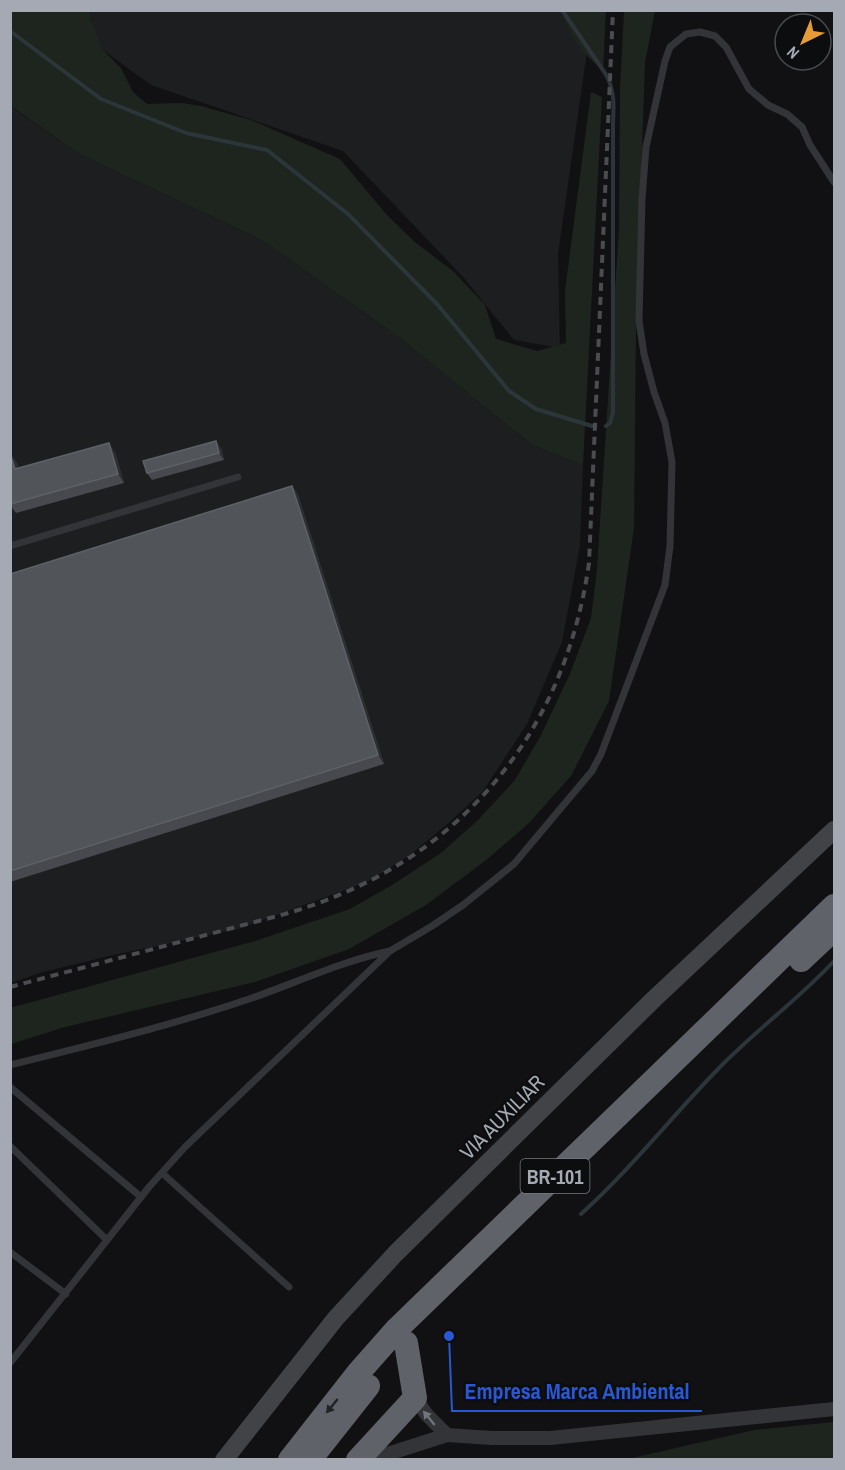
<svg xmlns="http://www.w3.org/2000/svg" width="845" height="1470" font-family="'Archivo Narrow',sans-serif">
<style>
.built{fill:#1d1e20}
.green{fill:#1e251e}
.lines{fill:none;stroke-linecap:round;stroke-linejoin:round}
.stream{stroke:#2c353a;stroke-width:4}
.lane{stroke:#333437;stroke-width:7}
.street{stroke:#333437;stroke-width:14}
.secondary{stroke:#414347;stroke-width:18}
.highway{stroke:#5f6268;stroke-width:24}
.rail{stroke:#4a4c50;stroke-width:4;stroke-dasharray:8 6;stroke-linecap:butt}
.wall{fill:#47494e}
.shaded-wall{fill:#2d2e32}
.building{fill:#515459;stroke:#5e6167;stroke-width:1.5}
.oneway{fill:#212224}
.oneway2{fill:#71747b}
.labels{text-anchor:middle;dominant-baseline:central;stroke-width:5;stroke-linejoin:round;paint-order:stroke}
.shield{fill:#0c0d0e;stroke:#767a82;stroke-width:1.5}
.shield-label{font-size:20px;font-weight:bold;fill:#a4a9b3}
.street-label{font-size:21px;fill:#a4a9b3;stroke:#0c0d0e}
.leader{fill:none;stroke:#2a57d4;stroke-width:2}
.callout-dot{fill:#2a57d4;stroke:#0c0d0e;stroke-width:2}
.callout-label{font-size:22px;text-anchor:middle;font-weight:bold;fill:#2a57d4;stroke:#0c0d0e;stroke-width:5;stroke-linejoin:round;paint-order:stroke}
</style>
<rect width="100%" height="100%" fill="#111113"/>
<path class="built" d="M90,11H562L587,51L558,254L560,348L514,340L463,277L343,151L151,85L96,45Z
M10,106L79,154L262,240L400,338L532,445L583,465L580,545L562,642L527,724L483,791L451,821L410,855L367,882L238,929L109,956L43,972L11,983Z"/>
<path class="green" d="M11,10L90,11L91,19L102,49L121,68L133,92L147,104L182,103L201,106L251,120L340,159L387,215L416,243L453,271L485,305L496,339L537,351L566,343L565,291L591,92L602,97L583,465L532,445L400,338L262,240L79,154L11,106Z
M561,11H606L603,70C578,50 573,39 561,11Z
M624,11H655L645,63L636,320L634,528L609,701L571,776L528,824L485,861L426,905L349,949L255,982L65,1027L11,1044L10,1008L255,941L350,909L392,885L441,853L478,820L515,780L541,735L570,674L591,618L597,569L619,229L620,89Z
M834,1422V1459H628L754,1430Z"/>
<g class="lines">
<path class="stream" d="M562,10L605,73C615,90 614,105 613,124V413L610,423L606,426
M10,31L101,99L186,133L267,150L348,214L437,304L509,391L536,409L592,426
M581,1214C631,1169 673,1115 720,1067C756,1030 799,999 834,961"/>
<path class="lane" d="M10,546L238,477
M10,1065C91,1045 173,1025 252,998C298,982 342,961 390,951
M10,1087L141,1197
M10,1146L107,1240
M162,1173L289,1287
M10,1252L66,1294
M10,1363L149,1187L185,1147L390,951L432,926L463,905L514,864L592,771L601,754L665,585L670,546L672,462L665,423L654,392L644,354L639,321L642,199L646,147L665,61L670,47L686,34L700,32L715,36L726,47L749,89L768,105L787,114L802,127L810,145L834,182"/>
<path class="street" d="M415,1398L427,1415L447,1435
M369,1460L447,1435L492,1438H550L834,1409"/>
<path class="secondary" d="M224,1460L336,1318L396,1253L654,999L834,830"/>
<path class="highway" d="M801,960L834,929
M311,1458L368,1386
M290,1460L359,1372L397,1329L834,906
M358,1460L415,1398L406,1343"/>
<path class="rail" d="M10,987L285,914C455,865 564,739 589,563L613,10"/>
</g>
<path class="wall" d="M221,448L224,460L152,480L147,473Z
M115,452L124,483L16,513L10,505V454L17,463L18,468Z
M292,486L298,495L384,764L10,882V574Z"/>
<path class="shaded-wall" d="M216,441L221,448L224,460L219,453Z
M109,443L115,452L124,483L118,474Z
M11,454L17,463L21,478L15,469Z
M292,486L298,495L384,764L378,755Z"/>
<path class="building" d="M216,441L219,453L147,473L143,461Z
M109,443L118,474L10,504V454L15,469Z
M292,486L378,755L10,871V574Z"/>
<defs><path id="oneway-solid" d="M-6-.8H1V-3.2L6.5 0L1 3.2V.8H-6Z" transform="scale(1.5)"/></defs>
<use class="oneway" href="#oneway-solid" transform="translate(332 1406) rotate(129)"/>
<use class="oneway2" href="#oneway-solid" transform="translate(429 1418) rotate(-129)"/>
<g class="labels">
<rect class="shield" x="520.5" y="1159" width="69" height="34" rx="4.5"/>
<g class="shield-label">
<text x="555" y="1176">BR-101</text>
</g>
<g class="street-label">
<text transform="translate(502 1117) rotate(-45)">VIA AUXILIAR</text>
</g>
</g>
<path class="leader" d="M449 1336L452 1411H702"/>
<circle class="callout-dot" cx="449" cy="1336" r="6"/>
<g class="callout-label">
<text x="577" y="1399">Empresa Marca Ambiental</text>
</g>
<rect width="845" height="1470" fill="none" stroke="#a4a9b3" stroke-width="24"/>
<g transform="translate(803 42) rotate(223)"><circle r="28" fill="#0c0d0e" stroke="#494b50" stroke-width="1.5"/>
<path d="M0-4.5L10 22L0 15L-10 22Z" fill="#e59c37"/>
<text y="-9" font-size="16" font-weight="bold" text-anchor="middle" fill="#a4a9b3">N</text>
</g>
</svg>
